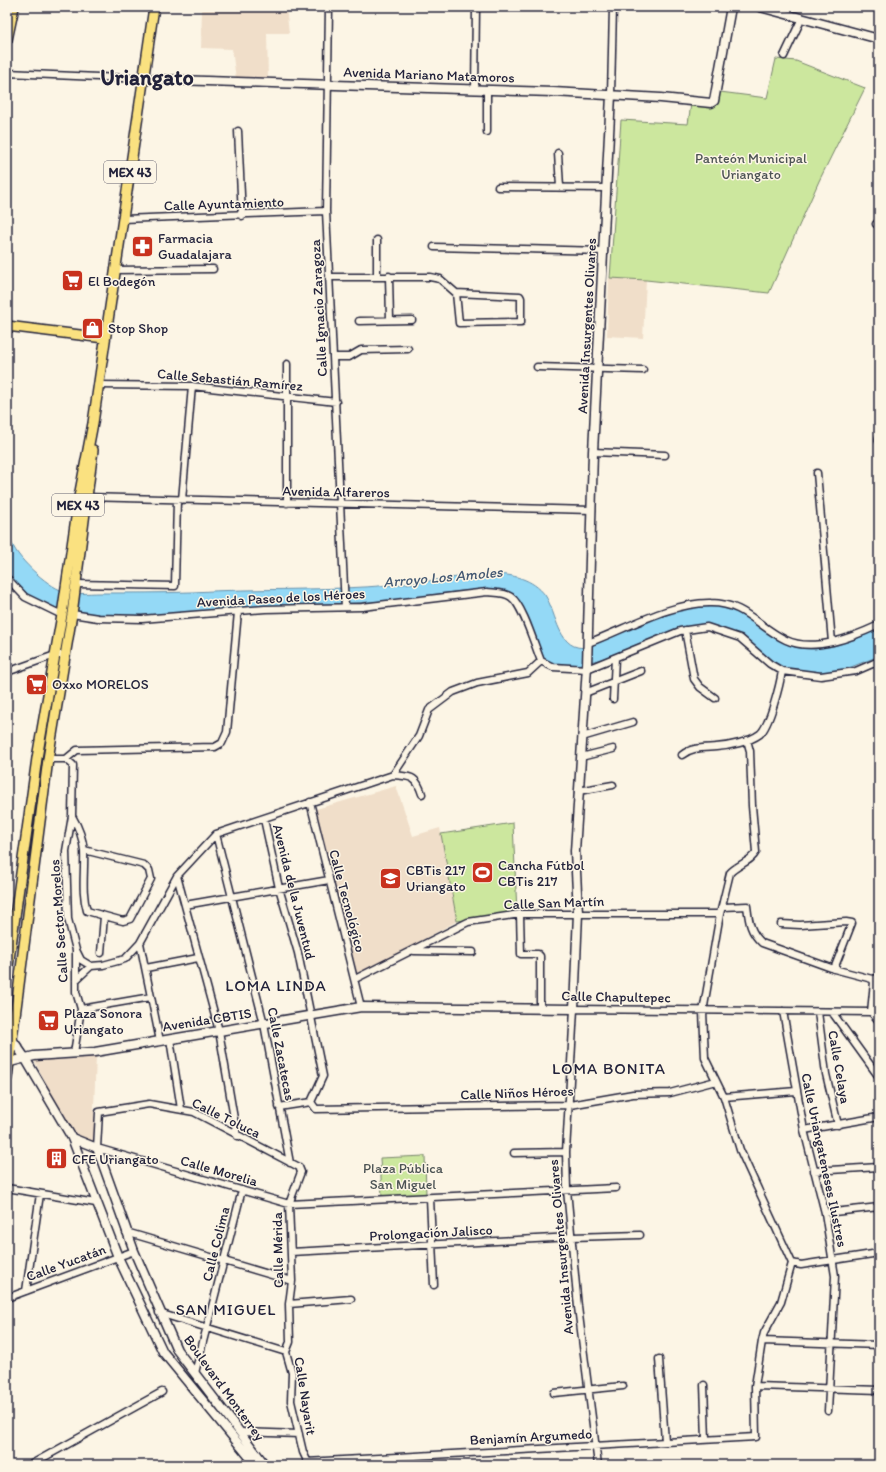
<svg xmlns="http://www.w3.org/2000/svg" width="886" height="1472" font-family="Itim,sans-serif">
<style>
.built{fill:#f0dec9}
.green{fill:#cce79e;stroke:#77846c}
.water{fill:#94d9f6;stroke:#6690ab}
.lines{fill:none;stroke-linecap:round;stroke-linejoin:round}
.street-casing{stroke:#22223b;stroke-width:9}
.secondary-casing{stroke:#22223b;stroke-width:11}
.primary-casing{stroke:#22223b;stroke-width:12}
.street{stroke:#fcf5e5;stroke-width:6}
.secondary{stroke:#fcf5e5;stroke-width:8}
.primary{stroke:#fae180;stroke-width:9}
.labels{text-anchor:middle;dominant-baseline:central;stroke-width:3;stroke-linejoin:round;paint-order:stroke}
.shield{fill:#fcf5e5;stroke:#63616e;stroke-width:1}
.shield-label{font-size:13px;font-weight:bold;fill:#22223b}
.street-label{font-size:14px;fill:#22223b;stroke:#fcf5e5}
.park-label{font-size:14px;fill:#4c5354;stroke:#fcf5e5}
.poi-label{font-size:14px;fill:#22223b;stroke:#fcf5e5;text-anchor:start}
.water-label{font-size:15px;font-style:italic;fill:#445973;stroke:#fcf5e5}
.quarter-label{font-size:16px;letter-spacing:1px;fill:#22223b;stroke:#fcf5e5}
.town-label{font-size:22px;font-weight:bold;fill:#22223b;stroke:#fcf5e5}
</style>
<rect width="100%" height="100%" fill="#fcf5e5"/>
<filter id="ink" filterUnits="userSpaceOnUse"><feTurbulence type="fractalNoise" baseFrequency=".025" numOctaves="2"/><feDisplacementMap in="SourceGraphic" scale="8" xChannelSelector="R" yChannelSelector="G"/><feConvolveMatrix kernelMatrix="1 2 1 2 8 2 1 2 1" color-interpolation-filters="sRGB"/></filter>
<g filter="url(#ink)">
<path class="built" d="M202,7H286L289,33H267L268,81L236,79L232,49L201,48Z
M609,278L646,280L643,338L607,336Z
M396,786L413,836L440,828L457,921L356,977L313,810Z
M96,1056L94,1108V1144L74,1138L34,1060L74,1059Z"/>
<path class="green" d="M776,59L796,61L865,88L819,181L769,293L646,280L610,278L621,120L688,124L691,104L715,107L720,92L767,98Z
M513,823L517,913L457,921L441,834Z
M425,1156L426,1195L382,1197L380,1158Z"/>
<path class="water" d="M7,504C13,519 8,527 11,540C14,556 47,586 63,591C74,595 88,593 100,593C131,593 161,593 192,592C258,588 326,591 392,585C426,583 459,575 493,574C512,574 533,579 545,595C557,613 558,653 588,647C628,632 671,604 714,606C731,606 745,616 758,625C768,632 780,642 791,646C819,655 855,641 879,628V656L838,672L824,675L807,673L784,668L775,663L743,637L707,624L682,628L615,656L572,666L554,665L543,659L514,594C486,584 433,595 402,600L145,616C116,618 49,616 26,597C19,591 13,583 7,576Z"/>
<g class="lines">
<defs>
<path id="street" d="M329,7L326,211L345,607
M784,56L802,18
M7,73L144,79
M475,90L476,7
M611,95L613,7
M238,131L242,216
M487,132V90
M558,153L560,187
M498,187L606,188
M123,219L326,211
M876,224L879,222
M377,240V276
M434,247L604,251
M114,270L213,269
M389,276L390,320
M330,277H430L440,279L456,293L520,296L521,298V322L459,323L456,293
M359,321L412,320
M334,357H349L361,350L408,349
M287,364V503
M537,367L643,370
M98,385L192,386L336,402
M879,438V441
M593,452L665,455
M817,473L832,642
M85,497L592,510
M182,500L192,386
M7,578L25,597L62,615
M76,584L175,586L177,500
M72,614L98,618L142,619L265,609L362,607L487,592C494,593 505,592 511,597C523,605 535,647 541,661L553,667L587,669L680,631L707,627L740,638L770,664L782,671L821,676L856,671L879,661
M685,630L694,679L700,687L715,698
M588,643C626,629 671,602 711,603C745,603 758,627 786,640C814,653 853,637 879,625
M7,672L55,655H65
M585,693L641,671
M613,699L615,658
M582,737L633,722
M682,755C692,747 703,748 716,747C730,746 749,742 760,734C770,725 780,684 782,671
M581,757L613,749
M48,759H66L73,765L72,816L66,851L68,919L76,950V992L81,1009L74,1053
M66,759L77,750L215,747L222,743L227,732L238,612
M393,775C411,777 416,775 422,794
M578,791L613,785
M310,802L361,1007
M72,816C78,826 83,839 84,851C85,871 81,891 87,911L123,921L130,919L151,879L149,870L144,865L84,850
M264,819L279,888L298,953L323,1076L311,1102
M216,834L264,1024L290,1163
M177,876L219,1031L237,1136
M185,905L329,880
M723,907L747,906C749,922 750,932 762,943L834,969L872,979L879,978
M520,914L521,954H538L540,956V1009
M781,924L800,925L846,922L852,923L834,969
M140,943L160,1041
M76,950L81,960L91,966L103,965L125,959L140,943L177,876L216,834L393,775L419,736L429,710L453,692L477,683L528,673L541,661
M414,951L473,952
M101,953L104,916
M146,968L198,958
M355,979L468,922L520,914H720
M76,980L91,966
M81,1009L151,997
M783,1011L804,1130L825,1213L835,1276L828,1411
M818,1012L826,1074L838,1125
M832,1012L879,1077
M871,1012L874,982L872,979
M871,1012L879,1021
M170,1039L181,1109
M724,1097L796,1091
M311,1102L316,1109L570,1105L633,1094L670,1093L716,1081
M279,1107L311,1102
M804,1130L879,1117
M514,1153L566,1152
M814,1171L879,1167
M7,1188L96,1203
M430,1198L434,1285
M825,1213L879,1207
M126,1232L292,1281
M291,1252L572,1237L640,1235
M792,1263L801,1265L879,1253
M26,1291L40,1194
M7,1298L134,1251
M289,1304L351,1299
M159,1313L286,1352
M762,1341L879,1345
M286,1352L290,1342L289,1304L292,1281L289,1204L301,1172L299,1167L194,1112L149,1104L99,1112L97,1148L289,1204L616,1188
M286,1352L292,1373L291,1401L303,1452L309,1465
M659,1359L665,1441
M195,1373L242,1190
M704,1385L706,1439
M755,1386L879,1390
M554,1393L623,1386
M240,1432L299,1434
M306,1462L756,1437L755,1386L762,1341L764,1333L781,1302L792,1263L740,1150L724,1097L705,1058L703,1012L720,914L730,873C737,865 752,861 756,852L752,806L750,751L747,740
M30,1465L162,1392
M598,1465L578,1307L567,1190L566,1152L574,1009L871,1012"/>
<path id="secondary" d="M760,7L879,39
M144,79L553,92L661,98L711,103L714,101L731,7
M7,1032L25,1058L72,1138L118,1257L163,1352L256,1465
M10,1062L34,1056L95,1052L361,1007L574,1009L578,913L575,851L587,666L593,452L611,95
M72,1138L97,1148L134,1251L177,1350L265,1465"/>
<path id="primary" d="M7,40L14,7
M7,326L104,338
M7,974L37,758L62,615L79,497L93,423L154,7
M7,1078L48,759L72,614L93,450"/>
</defs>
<use href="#street" class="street-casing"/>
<use href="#secondary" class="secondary-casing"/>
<use href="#primary" class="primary-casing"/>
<use href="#street" class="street"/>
<use href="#secondary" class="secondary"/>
<use href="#primary" class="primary"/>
</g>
</g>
<defs>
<symbol id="pharmacy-square" viewBox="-11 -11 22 22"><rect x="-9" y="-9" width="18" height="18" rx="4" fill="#c8321e" stroke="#fcf5e5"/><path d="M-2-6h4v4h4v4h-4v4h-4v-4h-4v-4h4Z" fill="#fff"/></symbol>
<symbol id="supermarket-square" viewBox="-11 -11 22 22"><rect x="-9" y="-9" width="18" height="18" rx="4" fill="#c8321e" stroke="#fcf5e5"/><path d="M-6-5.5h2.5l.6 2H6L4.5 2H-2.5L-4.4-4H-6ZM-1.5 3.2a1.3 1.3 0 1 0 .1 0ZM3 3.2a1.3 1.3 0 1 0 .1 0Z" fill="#fff"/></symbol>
<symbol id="shop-square" viewBox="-11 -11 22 22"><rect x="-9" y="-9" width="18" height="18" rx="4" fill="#c8321e" stroke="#fcf5e5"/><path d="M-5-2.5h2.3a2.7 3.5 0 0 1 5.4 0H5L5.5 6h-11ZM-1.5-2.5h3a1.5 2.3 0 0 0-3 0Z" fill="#fff"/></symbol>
<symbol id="stadium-square" viewBox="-11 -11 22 22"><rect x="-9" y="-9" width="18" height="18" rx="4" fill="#c8321e" stroke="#fcf5e5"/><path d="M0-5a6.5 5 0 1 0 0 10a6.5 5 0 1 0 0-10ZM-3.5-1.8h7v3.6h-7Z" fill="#fff"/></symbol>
<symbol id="school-square" viewBox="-11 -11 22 22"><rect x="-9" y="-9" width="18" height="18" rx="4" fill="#c8321e" stroke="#fcf5e5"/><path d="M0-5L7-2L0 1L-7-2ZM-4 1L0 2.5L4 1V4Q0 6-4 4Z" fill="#fff"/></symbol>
<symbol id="building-square" viewBox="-11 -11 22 22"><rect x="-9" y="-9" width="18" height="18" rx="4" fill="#c8321e" stroke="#fcf5e5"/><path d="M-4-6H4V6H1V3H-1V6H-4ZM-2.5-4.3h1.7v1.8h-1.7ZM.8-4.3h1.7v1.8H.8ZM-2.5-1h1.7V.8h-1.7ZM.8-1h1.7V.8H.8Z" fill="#fff"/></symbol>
</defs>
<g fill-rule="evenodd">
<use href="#pharmacy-square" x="130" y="234" width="25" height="25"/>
<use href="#supermarket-square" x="60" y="268" width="25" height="25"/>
<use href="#shop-square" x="80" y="316" width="25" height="25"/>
<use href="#supermarket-square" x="24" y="672" width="25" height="25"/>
<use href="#stadium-square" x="470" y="860" width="25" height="25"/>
<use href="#school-square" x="378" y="866" width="25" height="25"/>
<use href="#supermarket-square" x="36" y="1008" width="25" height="25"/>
<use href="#building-square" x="44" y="1146" width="25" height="25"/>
</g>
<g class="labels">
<g class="shield">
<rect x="104" y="161" width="52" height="22" rx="3"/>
<rect x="52" y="494" width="52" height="22" rx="3"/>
</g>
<g class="shield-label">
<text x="130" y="172">MEX 43</text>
<text x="78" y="505">MEX 43</text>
</g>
<g class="street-label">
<text transform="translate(429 75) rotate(2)">Avenida Mariano Matamoros</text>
<text transform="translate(224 204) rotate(-2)">Calle Ayuntamiento</text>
<text transform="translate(319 308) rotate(-93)">Calle Ignacio Zaragoza</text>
<text transform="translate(587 326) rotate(-87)">Avenida Insurgentes Olivares</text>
<text transform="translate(230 380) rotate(5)">Calle Sebastián Ramírez</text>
<text transform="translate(336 492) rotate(1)">Avenida Alfareros</text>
<text transform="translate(281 598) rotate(-3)">Avenida Paseo de los Héroes</text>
<text transform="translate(294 892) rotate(76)">Avenida de la Juventud</text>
<text transform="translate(347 901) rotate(75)">Calle Tecnológico</text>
<text transform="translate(554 903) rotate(-2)">Calle San Martín</text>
<text transform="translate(59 921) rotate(-94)">Calle Sector Morelos</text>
<text transform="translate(616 997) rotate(1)">Calle Chapultepec</text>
<text transform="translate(207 1020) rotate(-9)">Avenida CBTIS</text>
<text transform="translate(281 1054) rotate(79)">Calle Zacatecas</text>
<text transform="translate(839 1067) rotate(80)">Calle Celaya</text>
<text transform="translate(517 1093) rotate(-2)">Calle Niños Héroes</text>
<text transform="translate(226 1118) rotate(26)">Calle Toluca</text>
<text transform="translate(824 1160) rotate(78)">Calle Uriangateneses Ilustres</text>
<text transform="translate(219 1171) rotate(16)">Calle Morelia</text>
<text transform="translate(431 1233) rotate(-3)">Prolongación Jalisco</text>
<text transform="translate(216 1244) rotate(-76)">Calle Colima</text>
<text transform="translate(561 1247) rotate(-95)">Avenida Insurgentes Olivares</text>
<text transform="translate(278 1250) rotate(-91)">Calle Mérida</text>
<text transform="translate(66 1263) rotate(-20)">Calle Yucatán</text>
<text transform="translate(224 1388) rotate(54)">Boulevard Monterrey</text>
<text transform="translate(305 1396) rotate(81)">Calle Nayarit</text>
<text transform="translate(531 1437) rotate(-3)">Benjamín Argumedo</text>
</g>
<g class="park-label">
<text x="751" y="158">Panteón Municipal<tspan x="751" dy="16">Uriangato</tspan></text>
<text x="403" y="1168">Plaza Pública<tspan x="403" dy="16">San Miguel</tspan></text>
</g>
<g class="poi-label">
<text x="158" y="238">Farmacia<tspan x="158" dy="16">Guadalajara</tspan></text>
<text x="88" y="281">El Bodegón</text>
<text x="108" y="328">Stop Shop</text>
<text x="52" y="684">Oxxo MORELOS</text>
<text x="498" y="865">Cancha Fútbol<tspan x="498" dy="16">CBTis 217</tspan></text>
<text x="406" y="870">CBTis 217<tspan x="406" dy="16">Uriangato</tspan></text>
<text x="64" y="1013">Plaza Sonora<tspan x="64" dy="16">Uriangato</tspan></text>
<text x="72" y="1159">CFE Uriangato</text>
</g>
<g class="water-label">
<text transform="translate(443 577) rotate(-5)">Arroyo Los Amoles</text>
</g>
<g class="quarter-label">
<text x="276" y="985">LOMA LINDA</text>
<text x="609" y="1068">LOMA BONITA</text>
<text x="226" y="1309">SAN MIGUEL</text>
</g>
<g class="town-label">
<text x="147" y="77">Uriangato</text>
</g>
</g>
<rect width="886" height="1472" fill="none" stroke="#fcf5e5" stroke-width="24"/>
<rect x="12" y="12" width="862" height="1448" fill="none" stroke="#22223b" stroke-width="1.5" filter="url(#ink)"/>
</svg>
